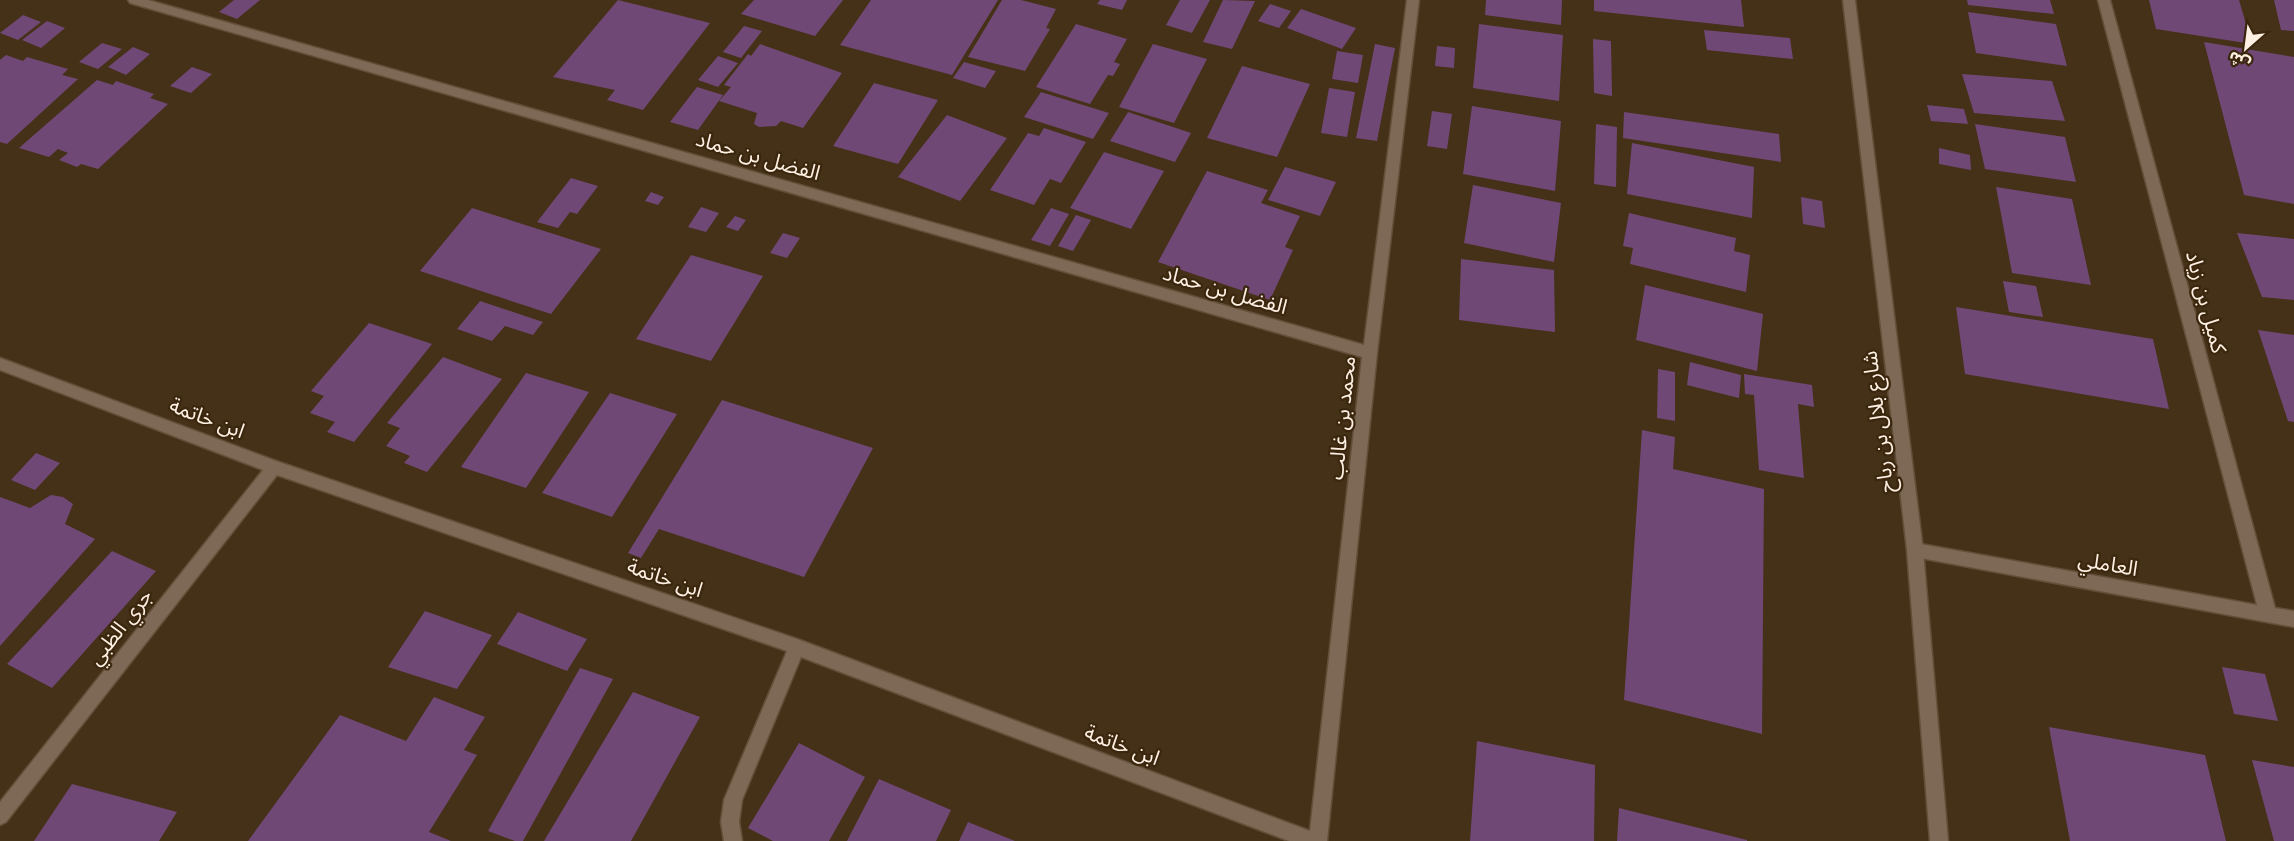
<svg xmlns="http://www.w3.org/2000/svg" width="2294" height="841" font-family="'Roboto Serif','Noto Sans Arabic',serif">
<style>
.building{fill:#704876}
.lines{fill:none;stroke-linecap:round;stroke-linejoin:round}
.minor-casing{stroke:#634f38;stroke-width:3}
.tertiary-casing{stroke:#634f38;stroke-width:3}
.minor{fill:#7e6856;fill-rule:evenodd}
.tertiary{fill:#7e6856;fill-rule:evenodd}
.labels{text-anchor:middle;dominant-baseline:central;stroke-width:4.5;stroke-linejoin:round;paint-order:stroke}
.street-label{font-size:21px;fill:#fef0e2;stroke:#3b260e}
</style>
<rect width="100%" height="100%" fill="#453018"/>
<path class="building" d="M234,0H260L237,19L219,12Z
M618,0L710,23L643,110L607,100L615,90L553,77Z
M754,0H843L815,36L741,14Z
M871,0H998L952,75L840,45Z
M1002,0H1021L1056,9L1046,28L1050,29L1025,71L968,57Z
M1100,0H1127L1122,10L1097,4Z
M1180,0H1210L1192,33L1166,25Z
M1223,0L1255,1L1232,49L1203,42Z
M1486,0H1562L1561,25L1485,15Z
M1594,0H1741L1744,27L1594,11Z
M1967,0H2050L2054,14L1968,5Z
M2149,0H2239L2252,44L2156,29Z
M2274,0H2294V31L2281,30Z
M1270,4L1291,11L1279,28L1258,21Z
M1301,9L1356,28L1342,49L1287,28Z
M1968,12L2056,24L2067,66L1976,53Z
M23,15L41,22L18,40L0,33Z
M47,21L65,28L41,48L22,40Z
M1076,24L1127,39L1114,62L1120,64L1113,76L1108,75L1090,104L1036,87Z
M1479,24L1563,35L1559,101L1473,88Z
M744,26L762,31L741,58L723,52Z
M1704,30L1790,38L1793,59L1707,50Z
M1593,39L1611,41L1612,96L1594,93Z
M2204,42L2294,57V204L2244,195Z
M102,43L122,49L98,69L79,62Z
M760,44L842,73L803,128L781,121L776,126L759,127L754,124L757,113L719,101L731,87L724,85L748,54L751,56Z
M1153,44L1207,59L1174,123L1119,107Z
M1375,44L1395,48L1377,141L1356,138Z
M1437,46L1455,48L1454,68L1435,66Z
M133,47L150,54L126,75L108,67Z
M1337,51L1363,55L1358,83L1332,79Z
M6,55L23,61L27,57L68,69L62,75L78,79L7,144L0,142V60Z
M718,56L738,63L718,87L698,80Z
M964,62L996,71L985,88L953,78Z
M1242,66L1310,84L1277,157L1207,138Z
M192,67L212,74L191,93L170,86Z
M1962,74L2052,81L2065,121L1974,113Z
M97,80L113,85L116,81L154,94L150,98L168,104L98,169L81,164L77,167L59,160L68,153L58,149L49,157L19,148Z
M874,83L938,100L898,164L833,146Z
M697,87L723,95L698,130L670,122Z
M1329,88L1355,92L1347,137L1321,133Z
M1041,92L1109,113L1093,139L1024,117Z
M1927,105L1964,109L1968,124L1931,121Z
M1472,106L1561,121L1555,191L1463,174Z
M1432,111L1452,114L1447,149L1427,146Z
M1128,112L1191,133L1175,162L1110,141Z
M1624,112L1779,134L1781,162L1623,138Z
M947,115L1007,138L960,201L898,177Z
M1596,124L1617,127L1616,187L1594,184Z
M1975,124L2065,137L2076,182L1985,169Z
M1044,128L1086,142L1061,183L1050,179L1034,205L990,190L1028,133L1039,136Z
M1632,143L1754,167L1752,218L1627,194Z
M1939,148L1970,155L1971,170L1939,164Z
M1104,152L1164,171L1131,229L1070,208Z
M1285,167L1336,182L1320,216L1268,200Z
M1207,171L1268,190L1261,203L1300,216L1285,247L1293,250L1270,300L1158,262Z
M571,178L598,186L577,214L570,212L558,228L537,222Z
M1473,185L1561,203L1554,262L1464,243Z
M1996,187L2072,199L2091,285L2012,273Z
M651,192L664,197L658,205L645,201Z
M1801,197L1822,201L1825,228L1803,224Z
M701,207L719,213L706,232L688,227Z
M472,208L601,249L551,314L420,271Z
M1051,208L1069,214L1050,246L1031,240Z
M1629,213L1736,238L1734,251L1750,255L1746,292L1630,264L1633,248L1623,246Z
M1076,215L1091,220L1073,251L1058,246Z
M735,216L746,220L738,231L726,227Z
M783,233L800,238L787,258L770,253Z
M2237,233L2294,239V300L2262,297Z
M691,255L763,276L711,361L636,339Z
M1461,259L1554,270L1555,332L1459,320Z
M2003,281L2036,286L2043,317L2009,312Z
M1645,285L1763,314L1757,371L1636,340Z
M480,301L543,322L533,335L505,326L492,341L457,329Z
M1956,307L2153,339L2169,409L1965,374Z
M369,323L432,344L354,442L327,432L335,422L310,413L324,396L311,391Z
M2258,330L2294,335V422L2288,421Z
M443,357L502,379L427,472L404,463L410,456L386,446L400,428L387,423Z
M1690,362L1741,375L1739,398L1687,385Z
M1658,369L1675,372V421L1657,418Z
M526,373L589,392L526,488L461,467Z
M1744,374L1812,385L1814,407L1798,404L1804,478L1759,470L1754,395L1745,394Z
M610,393L677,414L612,517L542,493Z
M722,400L873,448L804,577L659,529L641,558L628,553Z
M1642,430L1675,437L1673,469L1764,489L1762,734L1624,700Z
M36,453L60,463L35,490L11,480Z
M51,495L63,497L73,504L65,524L95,539L0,646V497L30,508Z
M112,551L156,571L52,688L7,664Z
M425,611L492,635L457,689L388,667Z
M518,612L587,639L567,671L497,644Z
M2222,667L2265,674L2278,721L2234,714Z
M580,668L613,679L523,841H515L488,831Z
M633,692L700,717L631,841H544Z
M434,697L485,717L464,750L477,755L429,832L451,841H248L340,715L406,741Z
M2049,727L2205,755L2226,841H2070Z
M1477,741L1595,765L1594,841H1470Z
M799,743L865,777L829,841H773L748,828Z
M2252,760L2294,767V841H2274Z
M879,779L951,810L936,841H847Z
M72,784L177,812L159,841H34Z
M1619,808L1747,840V841H1617Z
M968,822L1015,841H959Z"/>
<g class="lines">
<defs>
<path id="minor" d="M128,0H148L1364,345L1407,0H1419L1377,353L1327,841H1289L801,657L742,800L739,822L742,841H724L721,822L724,800L787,651L277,475L6,822L0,825V802L263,470L0,370V358L276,461L797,639L1310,831L1362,357L130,3Z
M2098,0H2110L2275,608L2294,611V627L1915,557L1909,555L1907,550L1909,545L1915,543L2257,605Z"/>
<path id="tertiary" d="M1843,0H1855L1923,550L1948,841H1930L1907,550Z"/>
</defs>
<use href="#minor" class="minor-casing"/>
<use href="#tertiary" class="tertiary-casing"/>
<use href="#minor" class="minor"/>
<use href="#tertiary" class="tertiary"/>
</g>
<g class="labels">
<g class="street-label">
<text transform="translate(758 156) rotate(16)">الفضل بن حماد</text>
<text transform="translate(1225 290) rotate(16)">الفضل بن حماد</text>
<text transform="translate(2206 302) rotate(75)">كميل بن زياد</text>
<text transform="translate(207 418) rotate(21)">ابن خاتمة</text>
<text transform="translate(1342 418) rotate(-84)">محمد بن غالب</text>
<text transform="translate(1878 422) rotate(-97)">شارع بلال بن رباح</text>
<text transform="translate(2108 564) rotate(10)">العاملي</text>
<text transform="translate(665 578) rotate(19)">ابن خاتمة</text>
<text transform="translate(120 627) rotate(-52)">جري الظبي</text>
<text transform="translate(1122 745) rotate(21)">ابن خاتمة</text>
</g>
</g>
<g transform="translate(2246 48) rotate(208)" stroke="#3b260e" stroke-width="4.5" paint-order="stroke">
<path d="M0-4.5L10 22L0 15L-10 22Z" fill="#fef0e2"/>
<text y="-9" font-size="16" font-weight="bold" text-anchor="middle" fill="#fef0e2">ش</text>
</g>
</svg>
